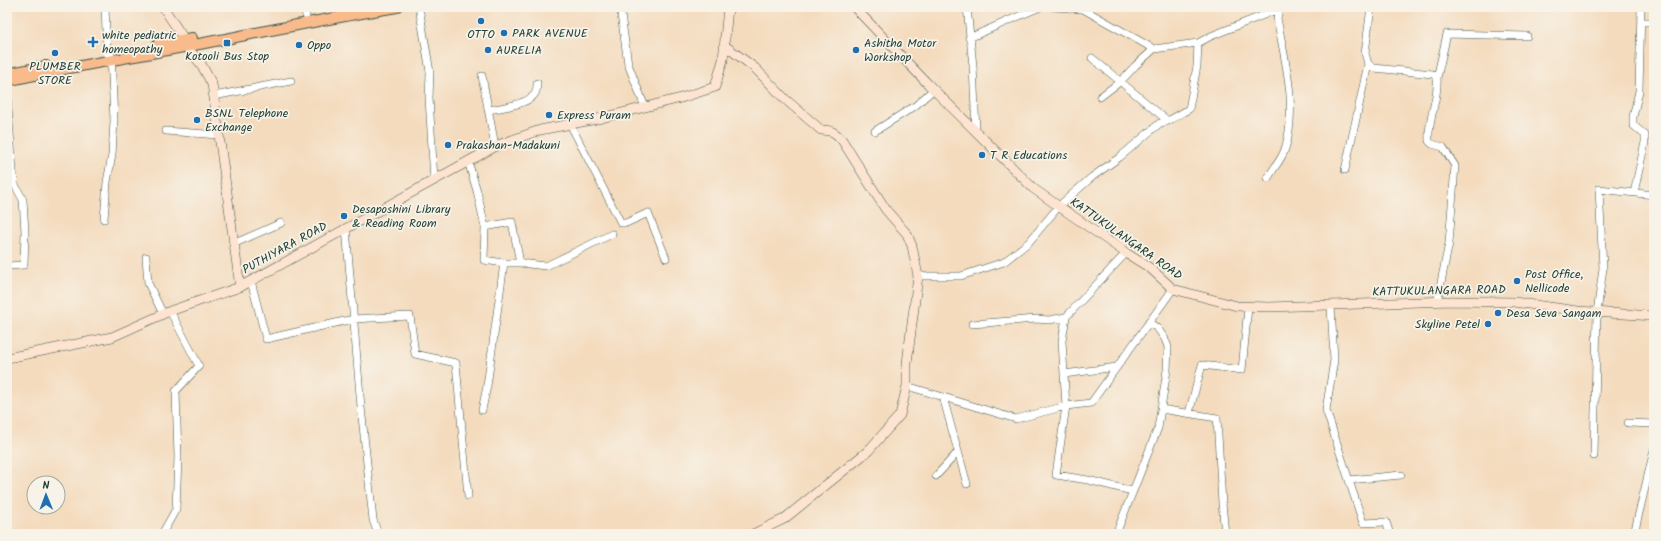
<svg xmlns="http://www.w3.org/2000/svg" width="1661" height="541" font-family="Kalam,sans-serif">
<style>
.lines{fill:none;stroke-linecap:round;stroke-linejoin:round}
.street-casing{stroke:#3f5549;stroke-width:8}
.secondary-casing{stroke:#3f5549;stroke-width:10}
.primary-casing{stroke:#3f5549;stroke-width:12}
.street{stroke:#fff;stroke-width:7}
.secondary{stroke:#fde4d1;stroke-width:9}
.primary{stroke:#fabb8c;stroke-width:10}
.poi-dot{fill:#1f6fb2;stroke:#f7f3e8;stroke-width:1.5}
.labels{text-anchor:middle;dominant-baseline:central;stroke-width:3.5;stroke-linejoin:round;paint-order:stroke}
.poi-label{font-size:12px;fill:#1f3d34;stroke:#f7f3e8;text-anchor:start}
.street-label{font-size:12px;fill:#1f3d34;stroke:#f7f3e8}
</style>
<rect width="100%" height="100%" fill="#f7f3e8"/>
<filter id="ink" filterUnits="userSpaceOnUse"><feTurbulence type="fractalNoise" baseFrequency=".025" numOctaves="2"/><feDisplacementMap in="SourceGraphic" scale="8" xChannelSelector="R" yChannelSelector="G"/><feConvolveMatrix kernelMatrix="1 2 1 2 8 2 1 2 1" color-interpolation-filters="sRGB"/></filter>
<filter id="wash" filterUnits="userSpaceOnUse"><feTurbulence type="fractalNoise" baseFrequency=".012" numOctaves="4" result="noise"/><feDisplacementMap in="SourceGraphic" scale="16" xChannelSelector="R" yChannelSelector="G"/><feGaussianBlur stdDeviation="0.9" result="paint"/><feColorMatrix in="noise" values="0 0 0 0 0 0 0 0 0 0 0 0 0 0 0 0 0 1.4 0 .05"/><feComposite in="paint" operator="in"/></filter>
<g filter="url(#wash)">
<rect width="100%" height="100%" fill="#f4dbbe"/>
</g>
<g filter="url(#ink)">
<g class="lines">
<defs>
<path id="street" d="M105,7L107,53
M304,7L306,16
M419,7L430,72L429,98L434,180
M620,7L628,64L645,107
M967,7L973,66L976,131
M1053,7L1083,9L1154,49
M1371,7L1365,53L1368,64L1374,68L1433,74L1437,78C1439,100 1427,120 1429,141L1432,144L1443,147L1455,166L1449,243L1437,302
M1642,22H1654
M969,38L1040,7
M1092,58L1168,121
M482,76L495,146
M1437,78L1447,34L1527,36
M7,96L14,183L23,200L25,232L24,265L7,266
M214,96L291,81
M1100,97L1121,81L1135,66L1154,49L1198,43L1211,36L1279,9L1277,18C1285,61 1298,107 1285,149C1282,159 1273,169 1268,178
M488,110C500,108 526,105 534,95C537,92 537,87 537,83
M570,124L621,223H626L648,213L666,258
M166,131L219,135
M875,131L915,106L934,89
M468,161L477,191L485,227L484,260L504,263L487,386L482,410
M1345,170L1368,64
M1634,193L1645,142V135L1633,125V117L1639,91L1641,7
M104,219L107,182L112,155L114,121L111,53
M485,227L512,222L520,263H504
M346,228L361,407L373,520L378,534
M233,244L281,223
M146,257L148,283L163,314
M520,263L546,266L612,234
M918,276H961L1004,262L1029,242L1059,206L1092,177L1120,157L1160,123L1168,121L1189,109L1197,66L1198,43
M251,281L266,339L353,319L410,316L415,354L456,363L468,496
M1331,306L1334,360L1326,410L1363,523L1386,522L1390,534
M972,324L1036,319L1049,320L1066,317L1126,253
M1117,367L1064,374L1066,406L1056,475L1088,480L1132,491
M1064,374L1062,341L1066,317
M907,386L1016,419L1066,406L1091,403L1173,289
M943,397L967,484
M1161,409L1217,418L1222,503L1225,534
M1189,413L1202,365L1242,370L1248,307
M1628,423L1654,424
M1594,456L1597,313L1603,268L1599,189L1654,195
M936,476L958,452
M1349,480L1401,475
M162,534L176,509L178,457L176,391L199,366L170,311
M1116,534L1158,428L1167,370L1168,347L1165,339L1158,329L1149,322
M1634,534L1654,450"/>
<path id="secondary" d="M163,7L184,39L186,46L201,64L212,84L240,287
M854,7L928,84L1034,189L1126,253L1150,268L1173,289L1237,306L1269,307L1451,301L1514,302L1578,311L1654,316
M724,45L755,68L785,99L821,130C831,130 835,132 842,140L886,210L907,234L912,246L918,276L907,363V386L900,415L868,451L784,519L753,534
M7,358L112,337L170,311L240,287L498,145L540,130L602,118L681,98L715,87L723,60L728,7"/>
<path id="primary" d="M158,44L192,38
M7,74L46,66
M7,81C69,67 132,57 194,45C262,32 329,18 397,7"/>
</defs>
<use href="#street" class="street-casing"/>
<use href="#secondary" class="secondary-casing"/>
<use href="#primary" class="primary-casing"/>
<use href="#street" class="street"/>
<use href="#secondary" class="secondary"/>
<use href="#primary" class="primary"/>
</g>
</g>
<g class="poi-dot">
<circle cx="481" cy="21" r="4"/>
<circle cx="504" cy="33" r="4"/>
<path d="M91 36h4v4h4v4h-4v4h-4v-4h-4v-4h4z"/>
<rect x="223" y="39" width="8" height="8" rx="2"/>
<circle cx="299" cy="45" r="4"/>
<circle cx="488" cy="50" r="4"/>
<circle cx="856" cy="50" r="4"/>
<circle cx="55" cy="53" r="4"/>
<circle cx="549" cy="115" r="4"/>
<circle cx="197" cy="120" r="4"/>
<circle cx="448" cy="145" r="4"/>
<circle cx="982" cy="155" r="4"/>
<circle cx="344" cy="216" r="4"/>
<circle cx="1517" cy="281" r="4"/>
<circle cx="1498" cy="313" r="4"/>
<circle cx="1488" cy="324" r="4"/>
</g>
<g class="labels">
<g class="poi-label">
<text x="512" y="33">PARK AVENUE</text>
<text x="481" y="34" text-anchor="middle">OTTO</text>
<text x="102" y="35">white pediatric<tspan x="102" dy="14">homeopathy</tspan></text>
<text x="864" y="43">Ashitha Motor<tspan x="864" dy="14">Workshop</tspan></text>
<text x="307" y="45">Oppo</text>
<text x="496" y="50">AURELIA</text>
<text x="227" y="56" text-anchor="middle">Kotooli Bus Stop</text>
<text x="55" y="66" text-anchor="middle">PLUMBER<tspan x="55" dy="14">STORE</tspan></text>
<text x="205" y="113">BSNL Telephone<tspan x="205" dy="14">Exchange</tspan></text>
<text x="557" y="115">Express Puram</text>
<text x="456" y="145">Prakashan-Madakuni</text>
<text x="990" y="155">T R Educations</text>
<text x="352" y="209">Desaposhini Library<tspan x="352" dy="14">&amp; Reading Room</tspan></text>
<text x="1525" y="274">Post Office,<tspan x="1525" dy="14">Nellicode</tspan></text>
<text x="1506" y="313">Desa Seva Sangam</text>
<text x="1480" y="324" text-anchor="end">Skyline Petel</text>
</g>
<g class="street-label">
<text transform="translate(1126 239) rotate(35)">KATTUKULANGARA ROAD</text>
<text transform="translate(285 248) rotate(-29)">PUTHIYARA ROAD</text>
<text transform="translate(1439 291) rotate(-1)">KATTUKULANGARA ROAD</text>
</g>
</g>
<rect width="1661" height="541" fill="none" stroke="#f7f3e8" stroke-width="24"/>
<g transform="translate(46 495) rotate(359)"><circle r="19" fill="#f7f3e8" stroke="#a1aaa0"/>
<path d="M0-3L7 15L0 10L-7 15Z" fill="#1f6fb2"/>
<text y="-6" font-size="11" font-weight="bold" text-anchor="middle" fill="#1f3d34">N</text>
</g>
</svg>
